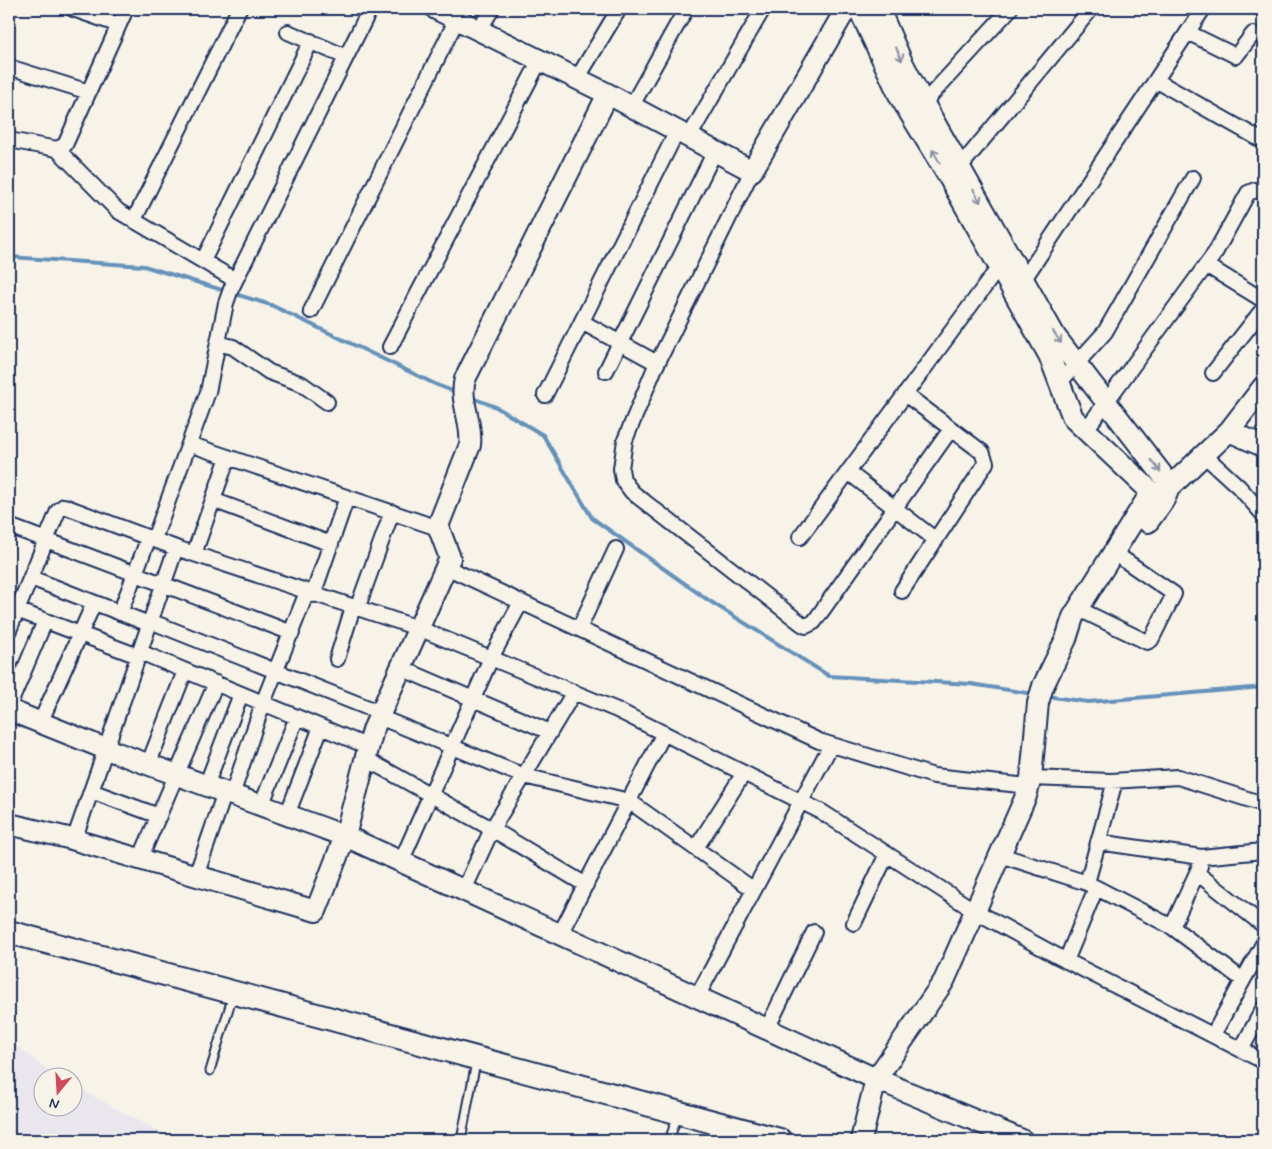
<svg xmlns="http://www.w3.org/2000/svg" width="1272" height="1149" font-family="Mynerve,sans-serif">
<style>
.built{fill:#eae6ee}
.lines{fill:none;stroke-linecap:round;stroke-linejoin:round}
.stream{stroke:#6592ba;stroke-width:4}
.lane-casing{stroke:#1b2f5e;stroke-width:11}
.street-casing{stroke:#1b2f5e;stroke-width:18}
.secondary-casing{stroke:#1b2f5e;stroke-width:24}
.primary-casing{stroke:#1b2f5e;stroke-width:26}
.lane{stroke:#f7f3e8;stroke-width:7}
.street{stroke:#f7f3e8;stroke-width:14}
.secondary{stroke:#f7f3e8;stroke-width:20}
.primary{stroke:#f7f3e8;stroke-width:22}
.oneway{stroke:#8991a3}
</style>
<rect width="100%" height="100%" fill="#f7f3e8"/>
<filter id="ink" filterUnits="userSpaceOnUse"><feTurbulence type="fractalNoise" baseFrequency=".02" numOctaves="2"/><feDisplacementMap in="SourceGraphic" scale="10" xChannelSelector="R" yChannelSelector="G"/><feConvolveMatrix kernelMatrix="1 2 1 2 8 2 1 2 1" color-interpolation-filters="sRGB"/></filter>
<g filter="url(#ink)">
<path class="built" d="M9,1040L56,1076H42V1106H72L73,1085L174,1140H9Z"/>
<g class="lines">
<path class="stream" d="M9,257L144,266L271,305L437,385L458,393
M470,397L496,407L543,435L592,518L708,600L829,676L971,684L1034,694
M1046,696L1088,702L1263,687"/>
<defs>
<path id="lane" d="M210,1071L233,995
M461,1140L476,1062
M669,1140L678,1115"/>
<path id="street" d="M73,9L119,25
M479,30L492,9
M288,32L346,57
M1189,33L1236,56L1253,34
M9,67L89,92
M577,79L619,9
M1157,81L1263,141
M631,107L686,9
M919,108L1010,9
M689,137L763,9
M9,140L57,149L65,145L126,9
M57,149L118,211L235,280
M752,171L654,370L625,440L621,469L623,480L632,492L802,624L806,626L814,622L951,429
M955,173L1091,9
M134,220L239,9
M203,261L311,41
M1206,265L1263,300
M1018,284L1024,279L1203,9
M311,311L457,19
M582,322L657,363
M218,343L233,347L269,372L302,384L327,402
M390,347L540,60
M606,371L715,151
M1213,373L1263,309
M1060,382L1105,332L1193,178
M545,395L677,131
M1085,431L1215,253L1248,193L1255,190L1263,192
M189,444L438,528
M1204,455L1239,487L1263,514
M848,472L936,540
M213,500L331,544
M9,526L292,633
M800,537L999,267
M154,539L208,392L226,303L231,289L370,9
M194,554L228,457
M446,567L819,741L934,776L1029,786
M31,578L149,624
M902,591L986,463L982,452L905,394
M313,595L347,497
M9,607L138,656
M357,609L392,512
M120,613L149,537
M1087,613L1147,642L1151,640L1174,594L1123,559
M150,621L381,713
M579,629L616,549
M9,630L58,511L64,506L176,548
M140,652L369,747
M337,659L353,607
M401,668L550,732
M9,706L45,621
M379,717L524,776L629,801L754,890
M40,723L94,603
M366,759L492,829L586,885
M148,765L185,671
M1031,778L1111,781L1178,777L1263,804
M206,786L241,694
M91,791L159,816
M232,795L263,703L307,592
M261,806L297,717
M287,815L321,727
M74,840L176,548L418,628L617,710L822,812L975,911L1059,957L1263,1061
M1098,842L1201,857L1263,851
M696,848L744,773
M1000,855L1087,883L1172,927L1243,980
M140,859L216,683
M401,862L491,658L521,602
M1197,873L1263,925
M196,876L225,792
M1087,883L1115,781
M464,890L492,829L574,692
M854,923L887,854
M1172,927L1200,866
M560,934L664,733
M1066,961L1096,888
M697,997L831,745
M767,1029L814,932
M1213,1035L1263,944
M1241,1050L1263,1009"/>
<path id="secondary" d="M436,9L608,94L752,171L846,9
M859,9L900,97L950,179L1049,355L1073,418L1147,488L1150,494L1073,617L1066,639L1043,686L1038,703L1031,778L1026,796L944,981L876,1079L861,1140
M879,9L901,60L924,104L1055,336L1168,482C1171,496 1155,511 1148,522
M1229,431L1263,387
M1160,492L1169,488L1229,431L1263,446
M9,710L106,749L345,836L876,1079L1022,1140
M9,824L68,838L316,911L345,836L373,730L450,558L438,526L470,445C473,423 459,401 465,379L608,94"/>
<path id="primary" d="M9,932L780,1140"/>
</defs>
<use href="#lane" class="lane-casing"/>
<use href="#street" class="street-casing"/>
<use href="#secondary" class="secondary-casing"/>
<use href="#primary" class="primary-casing"/>
<use href="#lane" class="lane"/>
<use href="#street" class="street"/>
<use href="#secondary" class="secondary"/>
<use href="#primary" class="primary"/>
</g>
<defs><path id="oneway-shaft" d="M-6 0H5M1.5-3L5.5 0L1.5 3" fill="none" stroke-width="1.6" stroke-linecap="round" stroke-linejoin="round" transform="scale(1.25)"/></defs>
<g class="oneway">
<use href="#oneway-shaft" transform="translate(899 54) rotate(66)"/>
<use href="#oneway-shaft" transform="translate(936 156) rotate(-121)"/>
<use href="#oneway-shaft" transform="translate(977 196) rotate(61)"/>
<use href="#oneway-shaft" transform="translate(1057 337) rotate(56)"/>
<use href="#oneway-shaft" transform="translate(1156 466) rotate(52)"/>
</g>
</g>
<rect width="1272" height="1149" fill="none" stroke="#f7f3e8" stroke-width="30"/>
<rect x="15" y="15" width="1242" height="1119" fill="none" stroke="#1b2f5e" stroke-width="2" filter="url(#ink)"/>
<g transform="translate(58 1092) rotate(198)"><circle r="24" fill="#f7f3e8" stroke="#9fa5b1"/>
<path d="M0-4L9 19L0 12L-9 19Z" fill="#d1495b"/>
<text y="-8" font-size="14" font-weight="bold" text-anchor="middle" fill="#1b2f5e">N</text>
</g>
</svg>
